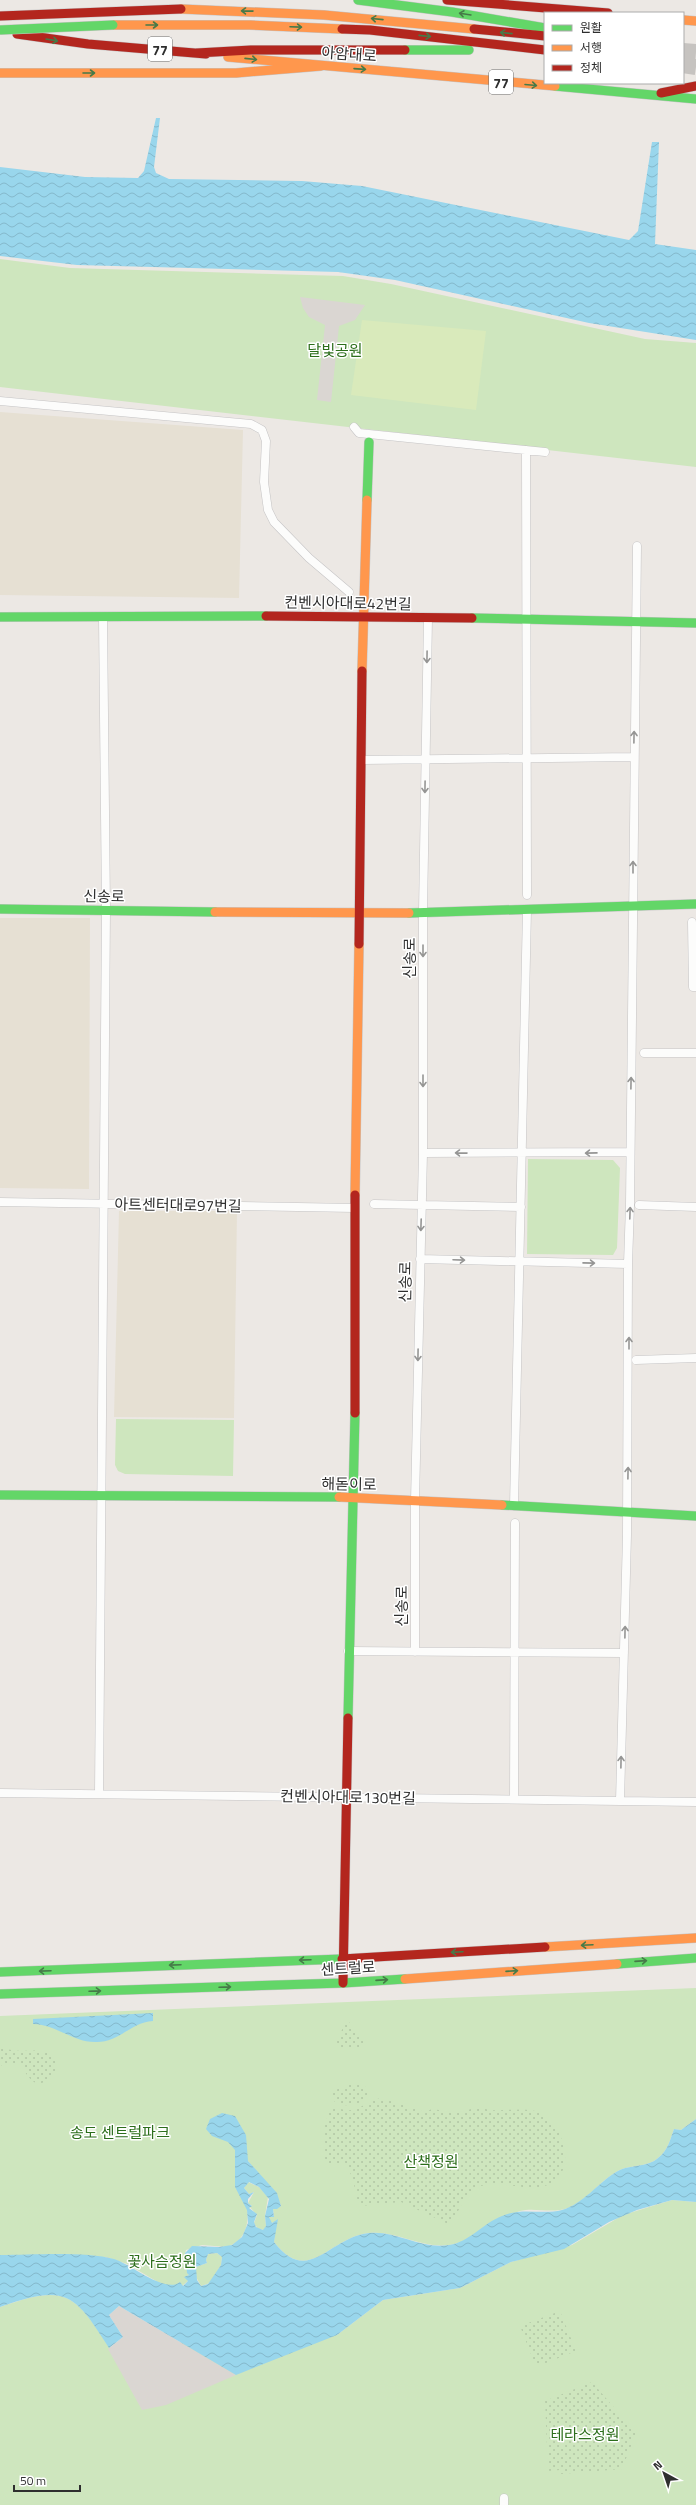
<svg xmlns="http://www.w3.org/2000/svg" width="696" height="2505" font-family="'Titillium Web','Noto Sans KR',sans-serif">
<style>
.education{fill:#e6e0d3}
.park{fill:#cee6be}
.garden{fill:url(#garden-dots)}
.pitch{fill:#d9eabb}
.plaza{fill:#dad6d2}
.water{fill:url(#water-waves);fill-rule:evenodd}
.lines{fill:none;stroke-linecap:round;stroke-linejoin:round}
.highway-tunnel{stroke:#c6c3c0;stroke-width:16;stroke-dasharray:16 8;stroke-linecap:butt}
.street-casing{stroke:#c5c4c5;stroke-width:9}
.fast-casing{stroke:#c5c4c5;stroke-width:10}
.slow-casing{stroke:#c5c4c5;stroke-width:10}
.jam-casing{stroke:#c5c4c5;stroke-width:10}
.street{stroke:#fcfcfb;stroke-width:8}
.fast{stroke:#63d668;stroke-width:9}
.slow{stroke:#ff974d;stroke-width:9}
.jam{stroke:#b3261e;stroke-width:9}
.fast-bridge-casing{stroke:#c6c5c4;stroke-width:10;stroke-linecap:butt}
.fast-bridge{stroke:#63d668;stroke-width:9}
.oneway{stroke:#467a48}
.oneway2{stroke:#959594}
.labels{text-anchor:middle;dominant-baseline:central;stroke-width:3;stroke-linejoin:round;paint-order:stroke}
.shield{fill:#fff;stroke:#6d6d6d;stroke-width:1}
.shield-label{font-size:14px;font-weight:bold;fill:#2e2e2e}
.street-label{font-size:15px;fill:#2e2e2e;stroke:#fff}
.park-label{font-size:15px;fill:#2c6e1b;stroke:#fff}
</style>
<defs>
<pattern id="garden-dots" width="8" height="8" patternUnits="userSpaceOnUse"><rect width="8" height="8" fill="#cee6be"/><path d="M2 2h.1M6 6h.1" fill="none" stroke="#b1c6a4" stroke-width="1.8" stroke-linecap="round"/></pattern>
<pattern id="water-waves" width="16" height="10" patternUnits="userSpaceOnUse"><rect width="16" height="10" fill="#99d6ec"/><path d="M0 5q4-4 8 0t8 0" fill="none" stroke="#84b8cb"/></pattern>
</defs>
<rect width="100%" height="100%" fill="#ece8e4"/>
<path class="education" d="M0,412L243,430L239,598L0,595Z
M0,918H90L89,1189L0,1188Z
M119,1211H237L234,1418L114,1417Z"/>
<path class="park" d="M0,259L70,268L343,276L391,284L645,339L696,343V467L0,387Z
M528,1159L613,1160L620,1168L617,1248L613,1255L527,1254Z
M116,1419L234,1420L233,1476L125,1474L118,1471L115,1465Z
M696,1988V2119L681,2130L674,2129C670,2140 668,2150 658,2158C647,2168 629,2164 616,2172C599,2182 586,2201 568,2208C552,2214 535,2207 520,2211C495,2219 474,2242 449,2245C422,2249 396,2230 369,2233C329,2237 309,2287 274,2242L276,2222L271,2223L269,2217L274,2216L273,2209L281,2206L277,2196L248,2161L239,2166C244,2192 261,2235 227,2247L202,2245L186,2250L184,2257L189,2275L187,2276L188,2281L182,2286L163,2285L127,2264L106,2257L0,2255V2016Z
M248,2182L259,2187L268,2197L265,2216L266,2226L264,2230L258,2229L254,2223L257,2215L249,2206H252L248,2203L254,2192L249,2194L244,2188Z
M672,2200L696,2202V2505H0V2307C65,2284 74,2292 109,2347L337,2335L383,2300L460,2288L511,2262L572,2245L623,2215Z
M217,2253L222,2257L221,2265L210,2283L201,2286L196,2277V2267L207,2263L206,2260L208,2254Z"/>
<path class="garden" d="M349,2022L365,2044L362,2047L337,2048L335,2043L345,2024Z
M0,2045C17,2059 48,2040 56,2062C58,2074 50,2082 38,2084C26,2079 26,2069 17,2063H7L0,2066Z
M350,2084L364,2085L371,2095C362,2105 338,2111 331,2097L333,2091Z
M381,2098L425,2112L432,2109L459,2113L480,2106C491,2116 523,2104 541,2113C566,2127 578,2176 545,2186C526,2192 499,2179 478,2187C462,2193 461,2214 448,2224L401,2202L361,2206C351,2198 360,2178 343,2165H332L323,2160L325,2124L332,2104C355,2120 362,2101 381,2098Z
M560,2311L576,2351L536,2367L520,2326Z
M592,2382L636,2433L622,2469L561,2474L560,2470L548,2471L545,2401Z"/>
<path class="pitch" d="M362,320L486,331L476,410L351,395Z"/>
<path class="plaza" d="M300,297L365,305L355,320L339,326L331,402L317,400L325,325L309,317L303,308Z
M119,2306L236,2375L166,2405L142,2410L108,2349L123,2337L109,2315Z"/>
<path class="water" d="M156,118H160L154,167L156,173L169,179L302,181L362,186L629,240L638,231L652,142H659L655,244L696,250V340L589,323L395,280L338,272L77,265L0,256V167L85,177L138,178L144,171Z
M153,2013V2021C132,2022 119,2042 97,2042C73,2043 56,2024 33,2024V2019Z
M222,2113L235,2116L246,2135L248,2161L277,2193L281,2206L277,2209H273L274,2217H269L272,2223L278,2219L274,2242C309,2287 329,2237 369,2233C396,2230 422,2250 449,2245C470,2242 483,2223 502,2216C521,2207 542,2215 562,2210C583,2204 598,2183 616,2172C629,2164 647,2168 658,2158C668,2150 670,2140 674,2129L681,2130L696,2119V2202L672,2200L637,2210L609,2222L564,2249L511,2262L460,2288L383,2300L337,2335L236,2375L119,2306L109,2315L123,2337L109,2348C74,2292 65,2284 0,2307V2255C31,2255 86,2251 114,2259C131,2264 165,2294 180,2282L183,2286L188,2281L184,2277L189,2275L187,2273L185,2253L192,2246L219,2247L232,2245L242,2237L248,2223L247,2210L235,2187V2150L228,2142L212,2136L206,2129L210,2119ZM249,2182L259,2187L269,2199L265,2216L266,2226L263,2230L256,2227L254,2222L257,2214L249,2208L252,2206L248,2203V2199L254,2192L249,2194L244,2188ZM217,2253L222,2257L221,2265L208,2284L201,2286L197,2280L196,2267L207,2263L206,2260L208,2254Z"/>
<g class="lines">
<path class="highway-tunnel" d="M683,51L696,52
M683,65L696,67"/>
<defs>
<path id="street" d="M0,401L251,424L262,430L266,441L264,482L268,510L274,522L309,558L349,592
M354,427L359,433L545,452
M526,450L527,895
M362,760L634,757
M692,922L693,987H696
M644,1053H696
M423,1153L630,1152
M0,1202L355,1208
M374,1204L521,1207
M639,1205L696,1207
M420,1259L628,1264
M636,1360L696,1358
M514,1506L527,910
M348,1651L624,1653
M415,1652V1501L423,1153V912L428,618
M0,1793L696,1802
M99,1794L106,910L103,617
M514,1799L515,1523
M620,1801L627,1535L628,1264L630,1205L637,546
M504,2505V2498"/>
<path id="fast" d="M358,0L452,12L545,28
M405,50H469
M555,86L696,99
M367,500L369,442
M0,617L266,616
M472,618L696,623
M0,909L215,912
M409,913L696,904
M0,1495L339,1497
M502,1505L696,1516
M348,1718L355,1413
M617,1964L696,1958
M0,1972L342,1959
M0,1994L343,1983L405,1979"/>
<path id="slow" d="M181,9L324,15L474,29
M683,20L696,21
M113,25H250L342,29
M228,57L555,86
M0,73H236L321,66
M362,671L367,500
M215,912L409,913
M355,1195L359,944
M339,1497L502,1505
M545,1947L696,1938
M405,1979L617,1964"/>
<path id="jam" d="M447,0L608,13
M0,16L181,9
M342,29L370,30L545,50
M474,29L545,36
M17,34L88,44L206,54
M197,53L251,50H405
M661,93L696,86
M266,616L472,618
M359,944L362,671
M355,1413V1195
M342,1959L545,1947
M343,1983L348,1718"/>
</defs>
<use href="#street" class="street-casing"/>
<use href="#fast" class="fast-casing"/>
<use href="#slow" class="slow-casing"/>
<use href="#jam" class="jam-casing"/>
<use href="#street" class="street"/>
<use href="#fast" class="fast"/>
<use href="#slow" class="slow"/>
<use href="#jam" class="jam"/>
<defs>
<path id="fast-bridge" d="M0,30L113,25"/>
</defs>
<use href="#fast-bridge" class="fast-bridge-casing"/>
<use href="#fast-bridge" class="fast-bridge"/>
</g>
<defs><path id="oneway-shaft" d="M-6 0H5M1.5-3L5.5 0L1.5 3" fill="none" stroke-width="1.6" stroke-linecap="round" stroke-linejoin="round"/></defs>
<g class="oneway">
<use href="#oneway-shaft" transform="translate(247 11) rotate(-179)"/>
<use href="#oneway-shaft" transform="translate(465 14) rotate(-171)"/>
<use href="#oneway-shaft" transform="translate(377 19) rotate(-174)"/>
<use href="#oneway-shaft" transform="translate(152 25)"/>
<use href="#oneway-shaft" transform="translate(296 27) rotate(2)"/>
<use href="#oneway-shaft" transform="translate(506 33) rotate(-174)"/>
<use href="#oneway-shaft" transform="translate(425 36) rotate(6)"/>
<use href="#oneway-shaft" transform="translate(52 40) rotate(10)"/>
<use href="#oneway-shaft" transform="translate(251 59) rotate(6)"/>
<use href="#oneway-shaft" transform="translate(360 69) rotate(4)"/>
<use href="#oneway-shaft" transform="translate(89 73)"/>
<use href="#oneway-shaft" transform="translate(531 85) rotate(5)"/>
<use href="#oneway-shaft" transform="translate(587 1945) rotate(177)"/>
<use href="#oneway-shaft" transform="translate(457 1952) rotate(177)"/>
<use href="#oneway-shaft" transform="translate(305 1960) rotate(178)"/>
<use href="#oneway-shaft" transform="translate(641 1961) rotate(-4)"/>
<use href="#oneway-shaft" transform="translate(175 1965) rotate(178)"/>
<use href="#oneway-shaft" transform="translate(45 1971) rotate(178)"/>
<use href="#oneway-shaft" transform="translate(512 1971) rotate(-4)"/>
<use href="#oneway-shaft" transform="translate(382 1980) rotate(-4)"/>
<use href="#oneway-shaft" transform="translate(225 1987) rotate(-2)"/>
<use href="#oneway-shaft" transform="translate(95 1991) rotate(-2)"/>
</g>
<g class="oneway2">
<use href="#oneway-shaft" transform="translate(427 657) rotate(91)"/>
<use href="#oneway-shaft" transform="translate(634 737) rotate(-89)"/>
<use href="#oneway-shaft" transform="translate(425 787) rotate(91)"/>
<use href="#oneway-shaft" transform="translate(633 867) rotate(-90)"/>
<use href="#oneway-shaft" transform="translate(423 951) rotate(90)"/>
<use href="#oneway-shaft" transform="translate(423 1081) rotate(90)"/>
<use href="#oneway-shaft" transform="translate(631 1083) rotate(-89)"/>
<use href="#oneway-shaft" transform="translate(461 1153) rotate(-179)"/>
<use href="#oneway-shaft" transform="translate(591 1153) rotate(179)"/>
<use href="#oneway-shaft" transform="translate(630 1213) rotate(-88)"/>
<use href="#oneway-shaft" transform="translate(421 1225) rotate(92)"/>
<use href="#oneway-shaft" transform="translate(459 1260) rotate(2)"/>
<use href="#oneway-shaft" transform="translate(589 1263) rotate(1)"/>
<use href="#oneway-shaft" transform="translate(629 1343) rotate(-90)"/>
<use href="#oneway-shaft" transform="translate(418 1355) rotate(91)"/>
<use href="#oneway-shaft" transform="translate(628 1473) rotate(-89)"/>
<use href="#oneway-shaft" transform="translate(625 1632) rotate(-89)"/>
<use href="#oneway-shaft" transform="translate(621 1762) rotate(-89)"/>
</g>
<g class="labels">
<g class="shield">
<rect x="148" y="37" width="24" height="24" rx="3"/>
<rect x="489" y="70" width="24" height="24" rx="3"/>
</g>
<g class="shield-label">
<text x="160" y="49">77</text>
<text x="501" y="82">77</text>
</g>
<g class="street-label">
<text transform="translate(349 54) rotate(4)">아암대로</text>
<text transform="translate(348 603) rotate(1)">컨벤시아대로42번길</text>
<text transform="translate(104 896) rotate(1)">신송로</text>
<text transform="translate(409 958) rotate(-90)">신송로</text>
<text transform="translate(178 1205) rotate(1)">아트센터대로97번길</text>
<text transform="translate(405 1282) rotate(-89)">신송로</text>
<text transform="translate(349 1484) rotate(1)">해돋이로</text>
<text transform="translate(401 1606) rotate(-90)">신송로</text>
<text transform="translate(348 1797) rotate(1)">컨벤시아대로130번길</text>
<text transform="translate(348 1968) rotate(-3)">센트럴로</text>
</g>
<g class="park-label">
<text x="335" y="350">달빛공원</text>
<text x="120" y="2132">송도 센트럴파크</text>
<text x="431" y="2161">산책정원</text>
<text x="162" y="2261">꽃사슴정원</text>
<text x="585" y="2434">테라스정원</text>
</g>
</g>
<rect x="544" y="12" width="140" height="72" fill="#ffffff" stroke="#ababab"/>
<rect x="552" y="25" width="20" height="6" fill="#63d668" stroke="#ababab"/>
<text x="580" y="32" font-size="12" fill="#2e2e2e">원활</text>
<rect x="552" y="45" width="20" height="6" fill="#ff974d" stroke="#ababab"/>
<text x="580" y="52" font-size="12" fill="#2e2e2e">서행</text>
<rect x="552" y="65" width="20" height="6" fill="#b3261e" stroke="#ababab"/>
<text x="580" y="72" font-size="12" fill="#2e2e2e">정체</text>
<g transform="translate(664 2473) rotate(320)" stroke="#ffffff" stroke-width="3" paint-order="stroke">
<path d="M0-3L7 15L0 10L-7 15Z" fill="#2e2e2e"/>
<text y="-6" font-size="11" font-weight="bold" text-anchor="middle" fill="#2e2e2e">N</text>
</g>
<path d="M14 2485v6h66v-6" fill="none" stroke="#2e2e2e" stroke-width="2"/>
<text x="20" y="2485" font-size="12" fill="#2e2e2e" stroke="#ffffff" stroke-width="3" paint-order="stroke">50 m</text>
</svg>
